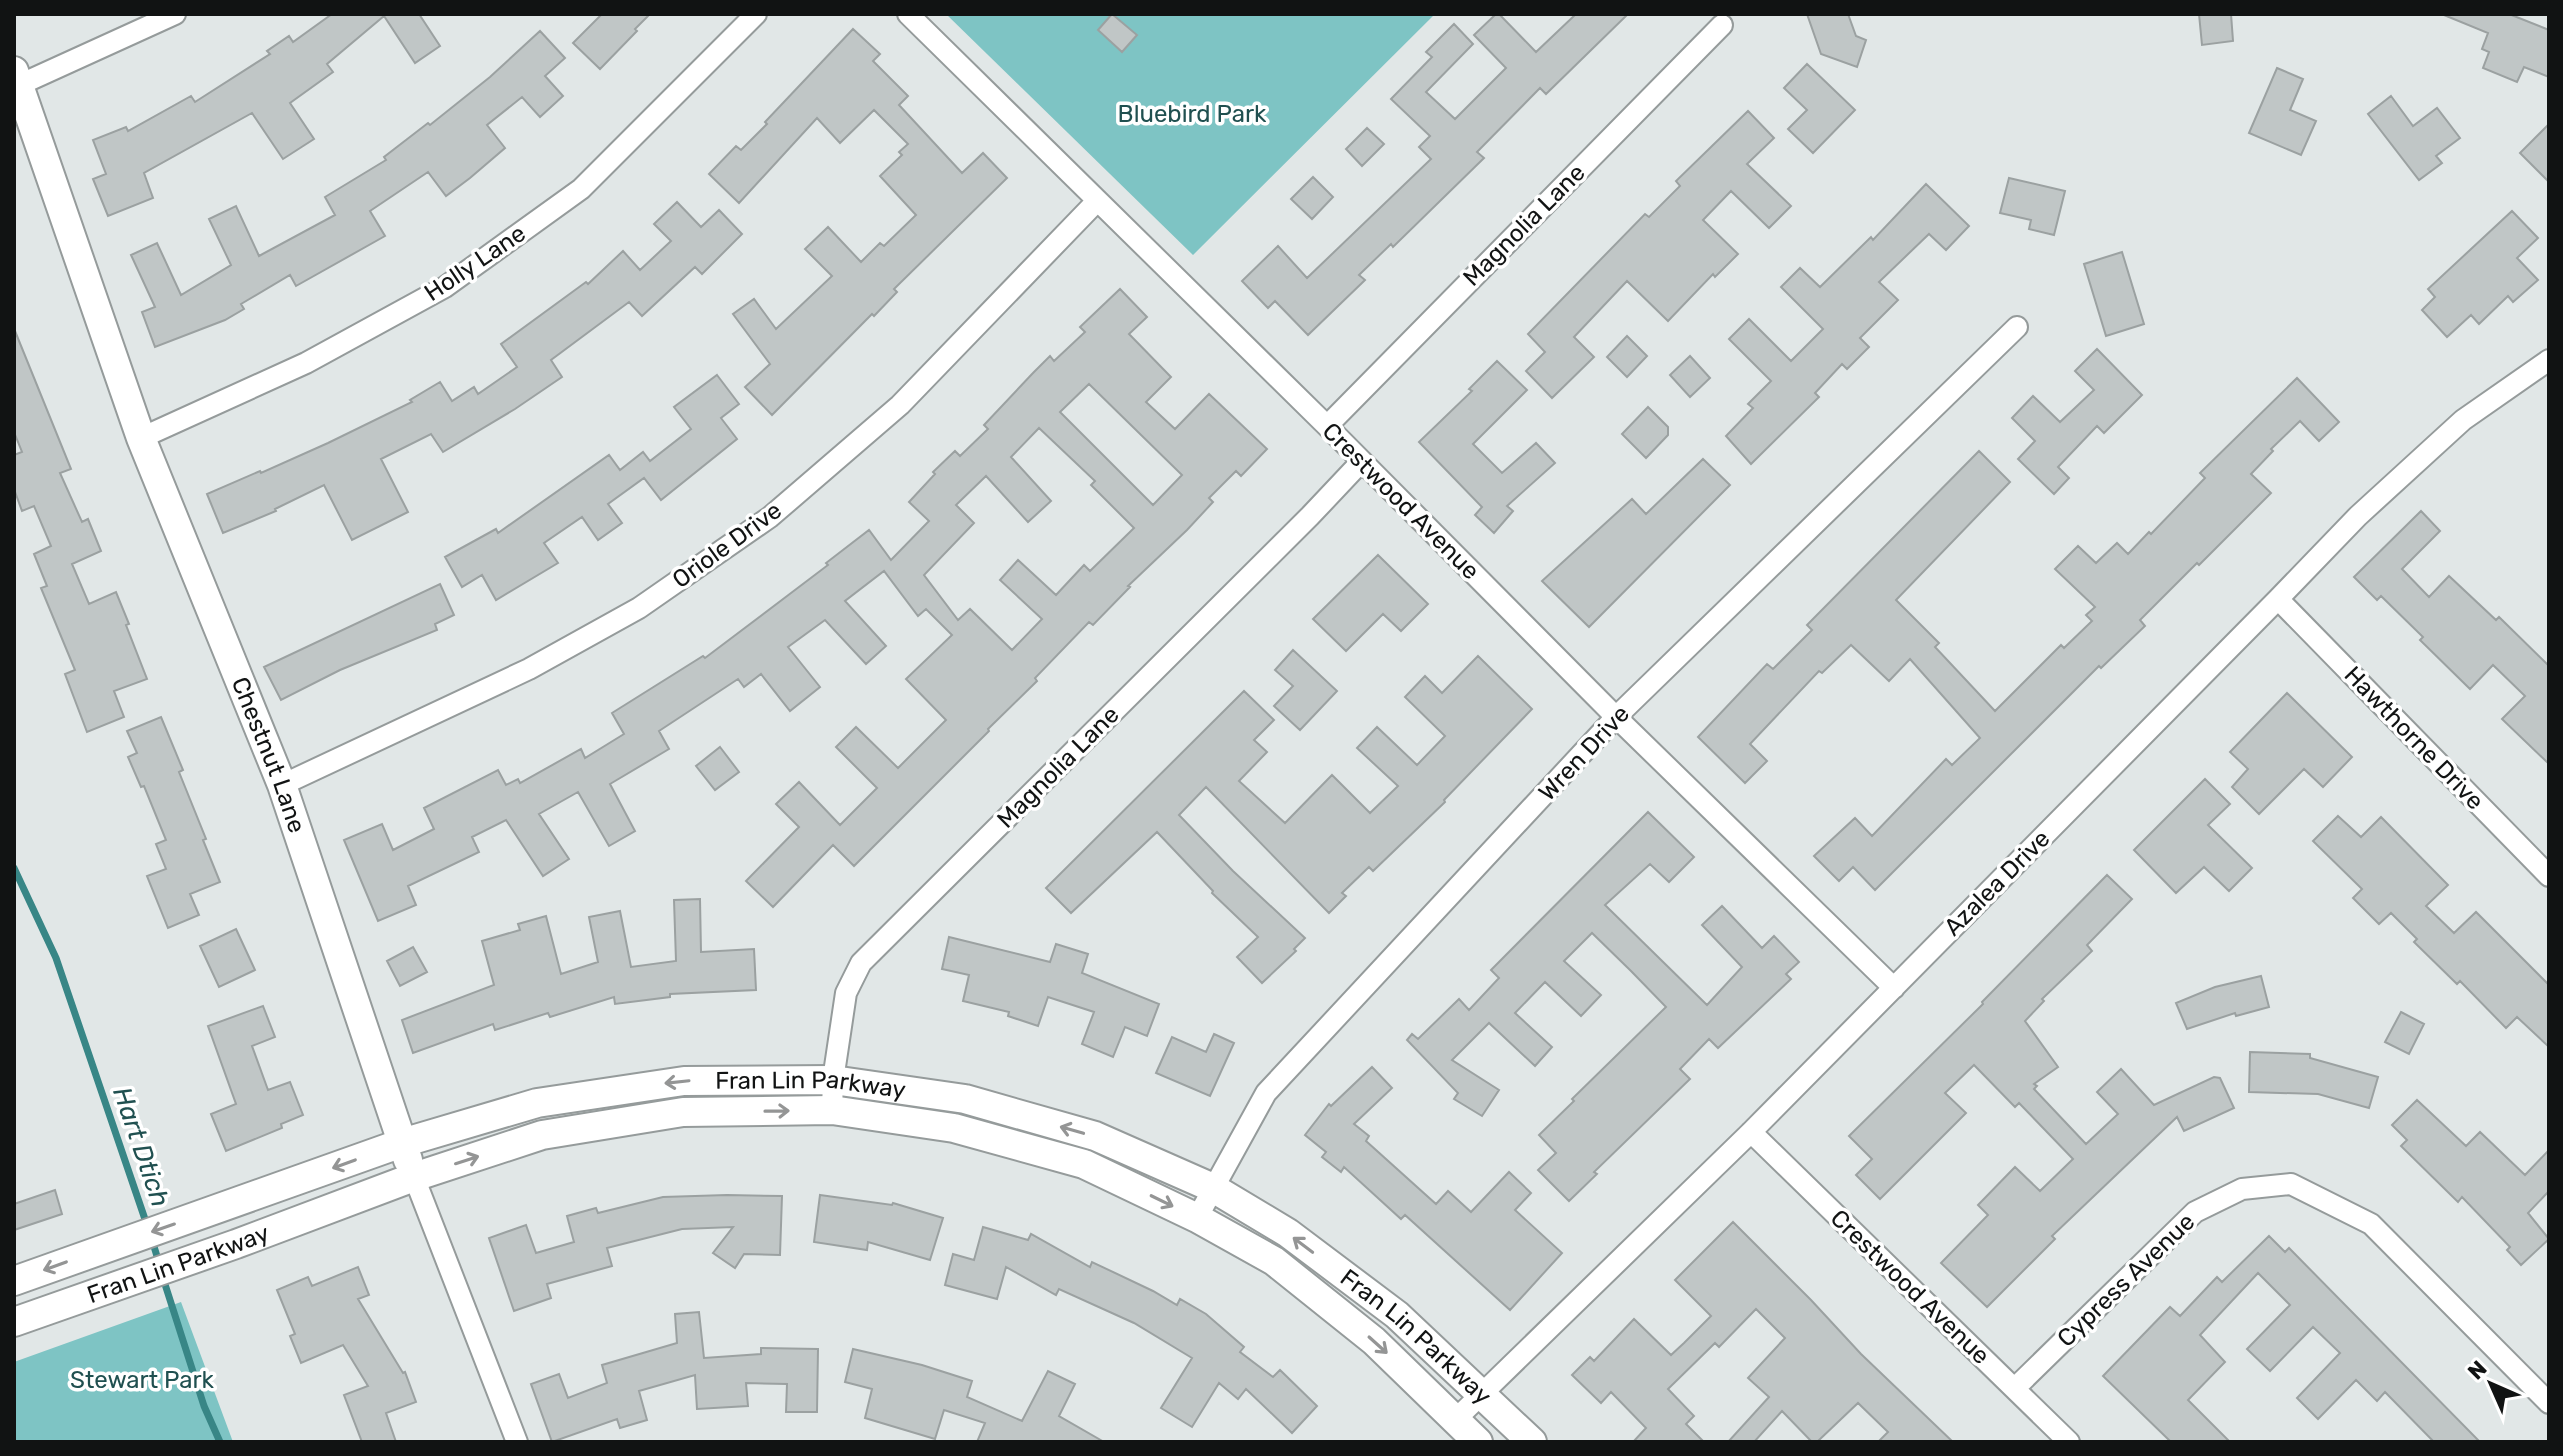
<svg xmlns="http://www.w3.org/2000/svg" width="2563" height="1456" font-family="Rubik,sans-serif">
<style>
.green{fill:#7ec4c4}
.lines{fill:none;stroke-linecap:round;stroke-linejoin:round}
.stream{stroke:#388686;stroke-width:7}
.building{fill:#c0c6c6;stroke:#9ba1a1;stroke-width:2;fill-rule:evenodd}
.street-casing{stroke:#959b9b;stroke-width:24}
.secondary-casing{stroke:#959b9b;stroke-width:32}
.street{stroke:#fff;stroke-width:20}
.secondary{stroke:#fff;stroke-width:28}
.oneway{stroke:#949595}
.labels{text-anchor:middle;dominant-baseline:central;stroke-width:7;stroke-linejoin:round;paint-order:stroke}
.park-label{font-size:24px;fill:#205050;stroke:#fff}
.street-label{font-size:24px;fill:#111313;stroke:#fff}
.water-label{font-size:26px;font-style:italic;fill:#205050;stroke:#fff}
</style>
<rect width="100%" height="100%" fill="#e1e7e7"/>
<path class="green" d="M946,14H1435L1193,255Z
M181,1302L233,1442H14V1362Z"/>
<g class="lines">
<path class="stream" d="M14,868L56,958L148,1228
M152,1240L160,1266
M163,1278L204,1406L220,1442"/>
</g>
<path class="building" d="M332,14H419L440,46L415,63L384,16L327,64L333,72L290,103L314,139L283,159L252,113L144,173L153,198L108,216L93,179L106,174L93,140L126,127L128,131L191,96L195,102L270,54L267,51L289,36L293,42Z
M602,14H650L635,29L637,31L600,69L573,43Z
M1112,14L1137,35L1122,52L1098,30Z
M1496,14H1499L1536,52L1576,14H1628L1546,94L1540,88L1477,152L1484,158L1393,247L1391,244L1359,275L1365,280L1308,335L1275,301L1268,308L1242,281L1278,246L1307,278L1431,159L1419,147L1430,136L1391,99L1432,57L1426,52L1454,24L1473,44L1426,92L1455,119L1506,68L1474,35Z
M1807,14H1848L1856,36L1866,40L1857,67L1821,54Z
M2199,14H2231L2233,41L2202,45Z
M2509,14L2549,30V77L2524,67L2517,82L2483,68L2489,52L2482,49L2488,33L2444,15Z
M853,29L880,54L873,61L908,96L899,105L962,173L983,153L1007,178L894,289L897,292L874,316L872,314L772,415L745,387L770,364L733,314L754,299L776,329L832,276L805,249L828,227L861,262L880,243L884,246L916,215L880,176L902,155L899,152L908,144L874,110L840,143L817,118L739,203L709,174L736,146L741,150L767,124L765,122Z
M540,31L565,58L545,76L563,96L540,117L522,97L487,125L505,148L470,178L446,196L428,172L370,211L385,236L296,286L290,275L241,304L244,309L225,320L155,347L142,312L155,307L131,255L157,243L181,295L231,265L209,219L236,206L259,256L335,215L325,197L386,160L384,157L428,123L430,125L490,77Z
M1807,64L1855,110L1813,153L1788,129L1807,110L1784,88Z
M2277,68L2303,79L2290,110L2316,121L2301,155L2249,133Z
M2391,96L2413,126L2437,108L2460,138L2436,156L2442,163L2419,180L2368,114Z
M1748,111L1774,138L1747,164L1791,206L1769,228L1731,191L1703,220L1738,254L1715,277L1713,274L1668,321L1627,281L1574,337L1594,357L1552,398L1526,371L1545,352L1528,334L1645,214L1649,217L1680,186L1676,181Z
M2549,124V182L2520,153Z
M1367,128L1384,144L1362,166L1346,149Z
M1313,177L1333,197L1312,219L1291,199Z
M2009,178L2065,191L2054,235L2029,229L2031,220L2000,213Z
M1926,184L1969,226L1946,250L1929,234L1879,282L1898,300L1860,338L1869,347L1847,369L1842,364L1815,393L1819,397L1751,464L1726,436L1753,408L1748,404L1771,381L1729,339L1749,319L1791,361L1823,329L1781,287L1800,268L1820,287L1871,237L1873,240Z
M677,202L701,227L719,210L742,234L702,274L695,267L642,316L629,302L551,360L562,377L515,409L443,452L431,434L381,459L408,512L352,540L324,485L275,509L276,511L223,533L207,494L260,471L261,473L328,443L412,402L410,400L440,382L452,401L474,387L478,394L517,367L501,344L586,282L588,284L623,251L640,270L671,241L654,224Z
M2512,211L2538,238L2517,258L2538,280L2513,302L2508,296L2479,324L2471,315L2447,337L2422,310L2435,297L2428,289Z
M2122,252L2144,324L2106,336L2084,264Z
M1120,289L1147,317L1129,334L1171,377L1146,402L1175,429L1209,394L1267,449L1241,476L1236,471L1209,498L1213,502L1187,530L1128,586L1130,587L1093,625L1089,622L1035,678L1037,681L988,729L989,731L854,866L833,845L773,907L746,881L799,827L776,804L799,782L840,825L877,788L836,747L856,727L898,768L946,720L906,679L952,635L926,609L918,616L884,571L845,601L886,646L866,664L825,620L788,647L820,687L790,711L761,674L744,687L738,679L659,731L669,749L610,784L635,831L609,846L578,792L539,814L569,859L543,876L506,820L472,837L479,852L408,886L416,905L378,921L344,840L382,824L393,850L434,829L424,808L498,770L506,785L518,779L520,783L581,749L585,758L624,734L612,713L703,656L705,658L828,565L826,563L869,530L891,560L929,521L909,502L935,474L933,472L955,451L960,456L988,429L984,425L1033,373L1050,356L1054,361L1085,332L1080,327ZM1089,384L1182,475L1153,505L1060,412ZM1039,428L1095,481L1091,485L1134,528L1090,571L1084,565L1056,595L1018,560L1000,580L1042,619L1012,650L970,609L958,620L924,575L974,523L956,505L986,476L1028,522L1051,501L1011,457Z
M15,331L71,469L60,473L82,522L88,519L101,551L72,564L89,604L116,592L129,624L126,625L147,679L114,691L124,717L87,732L65,674L75,670L41,588L47,586L34,554L51,546L34,506L22,511L14,489V455L22,452L14,432Z
M1627,336L1647,356L1627,377L1607,357Z
M2097,349L2142,395L2104,433L2097,426L2058,467L2069,478L2054,494L2018,459L2035,441L2012,418L2033,396L2060,422L2094,390L2075,371Z
M1690,356L1710,378L1690,397L1670,375Z
M1497,361L1527,390L1473,444L1502,473L1536,443L1555,463L1507,506L1513,511L1494,533L1475,515L1482,507L1419,442L1472,391L1469,389Z
M717,375L739,404L721,418L737,439L661,500L644,478L608,504L622,523L598,540L582,517L544,543L558,563L496,600L482,575L462,587L445,557L496,529L498,533L609,455L620,470L643,452L650,461L691,429L674,407Z
M2297,378L2339,422L2319,441L2300,421L2271,449L2273,451L2251,474L2271,493L2199,565L2197,563L2140,620L2145,626L2101,668L2099,666L1875,890L1853,867L1839,881L1814,856L1855,818L1872,836L1946,759L1952,765L1980,738L1910,659L1889,681L1851,645L1822,673L1819,671L1750,744L1767,761L1745,783L1698,737L1767,664L1773,669L1812,630L1807,625L1979,451L2010,482L1896,600L1939,643L1935,647L1995,711L2061,645L2064,648L2092,621L2086,615L2095,607L2055,569L2078,546L2096,563L2117,543L2128,554L2149,532L2151,534L2205,478L2200,473Z
M1648,407L1668,427V435L1646,458L1622,434Z
M1703,459L1730,485L1589,627L1542,581L1632,499L1646,514Z
M2421,511L2440,531L2402,569L2429,597L2449,576L2496,620L2499,617L2549,666V764L2502,719L2525,696L2493,665L2470,689L2420,640L2423,637L2381,596L2377,600L2354,577Z
M1378,555L1428,604L1401,631L1383,614L1346,651L1313,619Z
M440,584L454,615L435,624L437,630L340,670L281,700L264,667Z
M1293,650L1337,691L1300,730L1274,706L1293,686L1275,670Z
M1478,656L1532,709L1444,800L1445,802L1373,871L1369,867L1342,893L1346,896L1329,913L1206,787L1179,815L1233,871L1305,938L1294,949L1296,951L1262,983L1237,957L1258,937L1212,893L1213,891L1157,832L1071,913L1046,888L1244,691L1274,720L1254,740L1267,752L1239,781L1285,823L1332,775L1370,813L1398,786L1357,748L1377,727L1417,765L1445,736L1405,697L1425,676L1442,693Z
M2287,693L2352,757L2323,787L2304,769L2259,814L2232,787L2248,769L2230,752Z
M161,717L183,770L179,772L206,839L203,840L220,882L190,894L199,915L168,928L147,876L166,869L156,844L166,840L144,786L141,787L128,757L137,753L127,731Z
M720,747L739,772L715,790L696,766Z
M2205,779L2230,804L2208,825L2252,868L2229,891L2204,867L2176,893L2134,850Z
M1648,812L1694,857L1669,882L1650,864L1605,905L1707,1005L1742,967L1702,925L1722,906L1762,948L1774,936L1799,962L1786,974L1791,979L1718,1048L1709,1039L1680,1069L1690,1079L1594,1172L1597,1174L1569,1201L1538,1170L1556,1153L1539,1135L1574,1101L1572,1099L1666,1007L1631,971L1592,933L1564,961L1601,995L1581,1016L1545,982L1515,1013L1552,1047L1535,1066L1489,1023L1452,1060L1499,1090L1482,1116L1454,1099L1458,1093L1407,1040L1412,1034L1418,1039L1459,999L1469,1010L1499,978L1491,970Z
M2338,816L2361,837L2381,817L2448,885L2426,906L2454,933L2476,912L2549,985V1047L2517,1017L2506,1028L2460,981L2457,984L2414,942L2417,939L2391,913L2379,924L2353,898L2362,889L2313,841Z
M2107,875L2132,899L2087,945L2092,951L2042,999L2044,1001L2025,1021L2058,1067L2034,1084L2037,1086L2034,1089L2086,1144L2118,1114L2097,1092L2121,1069L2154,1105L2214,1077L2220,1078L2234,1108L2184,1131L2177,1117L2052,1236L2055,1239L1987,1307L1941,1263L1988,1215L1978,1205L2015,1167L2040,1191L2073,1159L2019,1103L2015,1107L1974,1065L1945,1093L1966,1113L1880,1199L1856,1175L1872,1159L1849,1136L1983,1004L1982,1002Z
M700,899L701,952L754,949L756,990L670,994V997L615,1004L614,997L550,1017L548,1013L495,1030L493,1024L413,1053L402,1020L494,985L482,941L520,930L518,924L546,916L561,974L598,962L589,917L620,911L631,967L676,961L674,900Z
M236,929L255,970L219,987L200,946Z
M949,937L1050,962L1056,944L1088,954L1082,973L1159,1004L1147,1036L1125,1027L1113,1057L1082,1044L1094,1012L1048,997L1038,1026L1008,1016L1009,1012L963,1001L969,975L942,969Z
M413,947L427,972L400,986L387,961Z
M2261,976L2269,1007L2236,1016L2235,1013L2187,1029L2176,1003L2215,987Z
M263,1006L275,1037L252,1046L268,1090L290,1082L303,1115L281,1124L282,1128L226,1151L211,1114L236,1104L208,1026Z
M2401,1012L2424,1024L2409,1054L2385,1042Z
M1214,1034L1234,1043L1210,1096L1156,1073L1172,1037L1206,1052Z
M2250,1052L2310,1054V1058L2378,1077L2369,1108L2318,1094L2249,1092Z
M1372,1067L1392,1088L1354,1124L1369,1136L1366,1141L1436,1204L1448,1191L1471,1212L1509,1172L1531,1193L1515,1210L1562,1253L1510,1310L1405,1215L1401,1219L1344,1167L1341,1172L1322,1157L1326,1152L1305,1135L1329,1104L1331,1106Z
M2417,1100L2466,1146L2480,1132L2525,1175L2549,1150V1191L2528,1213L2549,1239L2521,1265L2507,1250L2510,1247L2462,1197L2458,1202L2401,1146L2407,1140L2392,1125Z
M55,1190L62,1214L14,1230V1204Z
M727,1195L782,1196L780,1255L744,1254L735,1268L713,1253L733,1227L682,1229L607,1248L612,1266L547,1284L551,1298L514,1311L489,1238L526,1225L536,1253L574,1242L567,1216L596,1208L598,1213L663,1197Z
M820,1195L892,1205L893,1203L943,1218L930,1260L868,1242L867,1250L814,1242Z
M1733,1222L1811,1300L1861,1354L1953,1442H1878L1888,1432L1858,1403L1817,1442H1812L1782,1411L1754,1442H1728L1769,1397L1748,1378L1785,1338L1756,1309L1719,1347L1715,1343L1668,1389L1694,1416L1686,1424L1704,1442H1633L1646,1428L1611,1392L1601,1403L1572,1375L1590,1357L1594,1361L1634,1319L1671,1355L1684,1343L1711,1316L1675,1280Z
M983,1227L1028,1240L1031,1234L1090,1267L1092,1262L1153,1291L1177,1305L1180,1299L1206,1314L1244,1347L1240,1352L1273,1377L1280,1370L1317,1406L1292,1433L1246,1389L1238,1399L1219,1383L1192,1427L1161,1408L1192,1358L1134,1323L1059,1289L1056,1295L1006,1267L997,1299L945,1285L953,1254L974,1260Z
M2269,1236L2285,1252L2289,1248L2480,1442H2434L2385,1392L2377,1401L2356,1380L2318,1419L2297,1398L2340,1353L2313,1327L2270,1371L2247,1349L2290,1305L2258,1273L2200,1335L2225,1362L2188,1400L2230,1442H2171L2103,1376L2170,1307L2180,1316L2217,1277L2222,1282Z
M358,1267L369,1295L358,1299L403,1373L405,1372L416,1402L386,1413L396,1442H362L344,1395L368,1386L343,1345L301,1363L290,1336L295,1334L277,1290L308,1277L312,1286Z
M699,1312L704,1358L761,1354V1348L818,1349L817,1412H786L787,1384L746,1383L748,1406L697,1409L695,1375L639,1391L647,1420L620,1428L617,1419L552,1442L531,1384L559,1374L568,1398L607,1383L602,1365L677,1343L675,1314Z
M853,1349L922,1365L972,1381L967,1397L1022,1421L1048,1371L1075,1384L1059,1416L1104,1442H977L985,1423L944,1410L935,1439L865,1418L872,1389L845,1382Z"/>
<g class="lines">
<defs>
<path id="street" d="M908,14L1327,426L1616,717L1894,988
M19,85L175,14
M1327,426L1722,25
M141,438L306,363L445,287L581,189L756,14
M2278,599L2549,876
M282,785L529,669L639,608L770,517L900,405L1097,201
M832,1110L833,1080L846,993L861,963L1310,516L1360,463
M1751,1132L2069,1442
M414,1177L517,1442
M1197,1218L1266,1093L1616,717L2017,327
M2015,1388L2195,1212L2242,1189L2291,1184L2371,1224L2549,1403
M1456,1419L1751,1132L2278,599L2358,516L2463,420L2549,360"/>
<g id="secondary">
<path id="s1" d="M14,71L141,438L282,785L408,1160"/>
<path id="s2" d="M14,1281L402,1143L537,1103L684,1081L833,1080L965,1099L1095,1136L1213,1188L1288,1233L1397,1315L1532,1442"/>
<path id="s3" d="M14,1322L236,1244L414,1177L542,1135L683,1112L832,1110L954,1128L1084,1164L1197,1218L1274,1261L1374,1341L1478,1442"/>
</g>
</defs>
<use href="#street" class="street-casing"/>
<use href="#secondary" class="secondary-casing"/>
<use href="#street" class="street"/>
<use href="#secondary" class="secondary"/>
</g>
<defs><path id="oneway-shaft" d="M-6 0H5M1.5-3L5.5 0L1.5 3" fill="none" stroke-width="1.6" stroke-linecap="round" stroke-linejoin="round" transform="scale(2)"/></defs>
<g class="oneway">
<use href="#oneway-shaft" transform="translate(677 1082) rotate(174)"/>
<use href="#oneway-shaft" transform="translate(777 1111) rotate(-1)"/>
<use href="#oneway-shaft" transform="translate(1072 1130) rotate(-164)"/>
<use href="#oneway-shaft" transform="translate(467 1160) rotate(-18)"/>
<use href="#oneway-shaft" transform="translate(344 1164) rotate(160)"/>
<use href="#oneway-shaft" transform="translate(1162 1201) rotate(26)"/>
<use href="#oneway-shaft" transform="translate(163 1228) rotate(161)"/>
<use href="#oneway-shaft" transform="translate(1303 1245) rotate(-143)"/>
<use href="#oneway-shaft" transform="translate(55 1266) rotate(160)"/>
<use href="#oneway-shaft" transform="translate(1378 1345) rotate(42)"/>
</g>
<g class="labels">
<g class="park-label">
<text x="1192" y="114">Bluebird Park</text>
<text x="142" y="1380">Stewart Park</text>
</g>
<g class="street-label">
<text transform="translate(1524 225) rotate(-45)">Magnolia Lane</text>
<text transform="translate(475 263) rotate(-34)">Holly Lane</text>
<text transform="translate(1401 501) rotate(45)">Crestwood Avenue</text>
<text transform="translate(727 545) rotate(-36)">Oriole Drive</text>
<text transform="translate(2414 738) rotate(46)">Hawthorne Drive</text>
<text transform="translate(1584 753) rotate(-47)">Wren Drive</text>
<text stroke="none"><textPath href="#s1" startOffset="730">Chestnut Lane</textPath></text>
<text transform="translate(1058 767) rotate(-45)">Magnolia Lane</text>
<text transform="translate(1997 883) rotate(-45)">Azalea Drive</text>
<text stroke="none"><textPath href="#s2" startOffset="828">Fran Lin Parkway</textPath></text>
<text stroke="none"><textPath href="#s3" startOffset="174">Fran Lin Parkway</textPath></text>
<text transform="translate(2126 1280) rotate(-44)">Cypress Avenue</text>
<text transform="translate(1910 1287) rotate(44)">Crestwood Avenue</text>
<text stroke="none"><textPath href="#s2" startOffset="1500">Fran Lin Parkway</textPath></text>
</g>
<g class="water-label">
<text transform="translate(141 1147) rotate(71)">Hart Dtich</text>
</g>
</g>
<rect width="2563" height="1456" fill="none" stroke="#111313" stroke-width="32"/>
<g transform="translate(2491 1384) rotate(315)" stroke="#ffffff" stroke-width="6" paint-order="stroke">
<path d="M0-6L14 30L0 20L-14 30Z" fill="#111313"/>
<text y="-12" font-size="22" font-weight="bold" text-anchor="middle" fill="#111313">N</text>
</g>
</svg>
